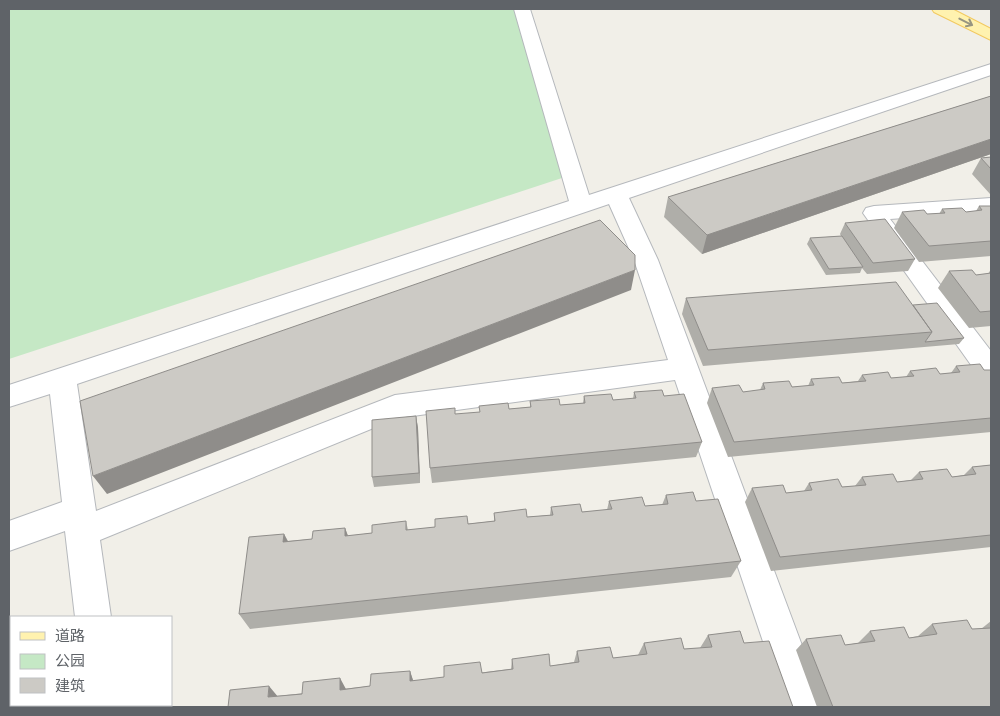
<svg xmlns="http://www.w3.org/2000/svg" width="1000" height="716" font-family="Manrope,'Noto Sans SC',sans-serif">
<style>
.green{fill:#c5e8c5}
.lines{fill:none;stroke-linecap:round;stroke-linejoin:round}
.minor-casing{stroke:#b5b8bc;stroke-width:2}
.major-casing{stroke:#f2c960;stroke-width:2}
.minor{fill:#fff;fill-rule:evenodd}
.major{fill:#fff2af;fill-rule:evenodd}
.wall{fill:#afaea9}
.shaded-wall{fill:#8f8d8a}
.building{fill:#cccac5;stroke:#8f8d8a}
.oneway{stroke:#979581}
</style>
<rect width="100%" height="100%" fill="#f1efe8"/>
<path class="green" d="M9,9H514L565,177L9,359Z"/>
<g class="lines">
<defs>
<path id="minor" d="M514,9H530L589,195L991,64V75L629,198L658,260L825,707H785L675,380L398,418L100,540L111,617H75L65,531L9,551V521L62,502L50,394L9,407V385L569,201ZM609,204L634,260L668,360L395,395L96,511L77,384Z
M991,198V212L890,219L991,351V382L981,379L863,213L866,208L874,206Z
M85,705H125V707H85Z"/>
<path id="major" d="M932,9H952L991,29V40L934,12Z"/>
</defs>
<use href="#minor" class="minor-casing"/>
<use href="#major" class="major-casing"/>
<use href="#minor" class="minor"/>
<use href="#major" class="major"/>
</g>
<path class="wall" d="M991,96V154L702,254L664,217L668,197Z
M991,157V194H990L972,174L981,158Z
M979,206H991V256L919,262L894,228L902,212L927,214H939L942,209L966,212L976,211Z
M845,223L915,259L908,271L867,274L862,268L860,273L826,275L807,244L810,238L841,236L840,234Z
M991,269V326L969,328L938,288L949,271L976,275L988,274Z
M686,298L913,305L964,338L959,344L703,366L682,314Z
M956,366L984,370H991V432L728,457L707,403L712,388L743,392L760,390L763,383L792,387L808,386L811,379L842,383L858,381L862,375L891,378L906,377L910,371L940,374L951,373Z
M634,392L664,396L702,442L696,457L432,483L430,468L480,412L479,406L509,409L530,407V401L560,405L583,403L584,396L613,400L633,399Z
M416,416L418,428L420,483L374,487L372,477Z
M991,465V547L771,571L745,502L752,488L786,493L804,491L809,483L842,487L855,486L862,477L897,482L911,480L919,472L952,477L964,475L972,467Z
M666,495L696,501L741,561L731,577L250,629L239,614L284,534L288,541L312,539L345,528L348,536L372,533L406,521L408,530L494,521V513L527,517L550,515L551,507L582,512L607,510L609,501L645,506L662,505Z
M991,621V707H817L796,650L806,639L845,645L858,643L870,631L909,638L918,636L932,624L972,629H981Z
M708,635L744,643L793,707L277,696L370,686L410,671L413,681L511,669L512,659L550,666L574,662L577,651L613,658L638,655L644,643L684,649L700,648Z"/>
<path class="shaded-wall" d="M991,139V154L702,254L707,235Z
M635,270L631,290L107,494L93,476Z
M416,416L418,428L420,483L419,473Z
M345,528L351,544L345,536Z
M284,534L292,550L283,542Z
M410,671L414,683L410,681Z
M340,678L347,691L340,690Z
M269,686L279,698L268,697Z"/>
<path class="building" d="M991,96V139L707,235L668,197Z
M991,157V169L981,158Z
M979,206H991V241L929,246L902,212L924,210L927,214L945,213L942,209L962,208L966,212L982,210Z
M885,219L915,259L873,263L845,223Z
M600,220L635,255V270L93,476L80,401Z
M842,236L863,267L829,269L810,238Z
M972,270L976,275L991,273V311L980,312L949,271Z
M896,282L932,332L708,350L686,298Z
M937,303L964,338L925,342L932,332L913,305Z
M980,364L984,370H991V418L734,442L712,388L739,385L743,392L765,389L763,383L789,381L792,387L814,385L811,379L839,377L842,383L866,381L862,375L888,372L891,378L914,376L910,371L936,368L940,374L960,372L956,366Z
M662,390L664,396L684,394L702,442L430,468L426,411L455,408V414L480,412L479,406L508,403L509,409L531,407L530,401L559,399L560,405L585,403L584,396L611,394L613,400L636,398L634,392Z
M416,416L419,473L372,477V420Z
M991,465V535L780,557L752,488L783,485L786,493L812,490L809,483L838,479L842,487L866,485L862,477L893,474L897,482L923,479L919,472L947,469L952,477L976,474L972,467Z
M693,492L696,501L718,499L741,561L239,614L249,537L284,534L283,542L312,539L313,531L345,528V536L372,533V525L406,521V530L435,527V519L467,516L468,524L495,521L494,513L526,509L527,517L553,515L551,507L580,504L582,512L612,509L609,501L642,497L645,506L668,504L666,495Z
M967,620L972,629L991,628V707H833L806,639L841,635L845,645L875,641L870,631L904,627L909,638L937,634L932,624Z
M740,631L744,643L769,641L793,707H228L230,690L269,686L268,697L302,694L303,682L340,678V690L370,686L371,674L410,671V681L444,677V666L480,662L482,673L513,669L512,659L549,654L550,666L579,662L577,651L610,647L613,658L647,654L644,643L681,638L684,649L712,647L708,635Z"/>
<defs><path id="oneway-shaft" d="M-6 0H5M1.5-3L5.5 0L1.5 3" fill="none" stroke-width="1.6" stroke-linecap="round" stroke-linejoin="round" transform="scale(1.25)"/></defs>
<use class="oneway" href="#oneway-shaft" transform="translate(966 22) rotate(27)"/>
<rect width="1000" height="716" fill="none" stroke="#5f6368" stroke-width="20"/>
<rect x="10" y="616" width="162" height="90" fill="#ffffff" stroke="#bfc1c3"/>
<rect x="20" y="632" width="25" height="8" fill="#fff2af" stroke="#bfc1c3"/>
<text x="55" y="641" font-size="15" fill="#5f6368">道路</text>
<rect x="20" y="654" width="25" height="15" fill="#c5e8c5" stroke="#bfc1c3"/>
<text x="55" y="666" font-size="15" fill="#5f6368">公园</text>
<rect x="20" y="678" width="25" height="15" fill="#cccac5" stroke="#bfc1c3"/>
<text x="55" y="691" font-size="15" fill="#5f6368">建筑</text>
</svg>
